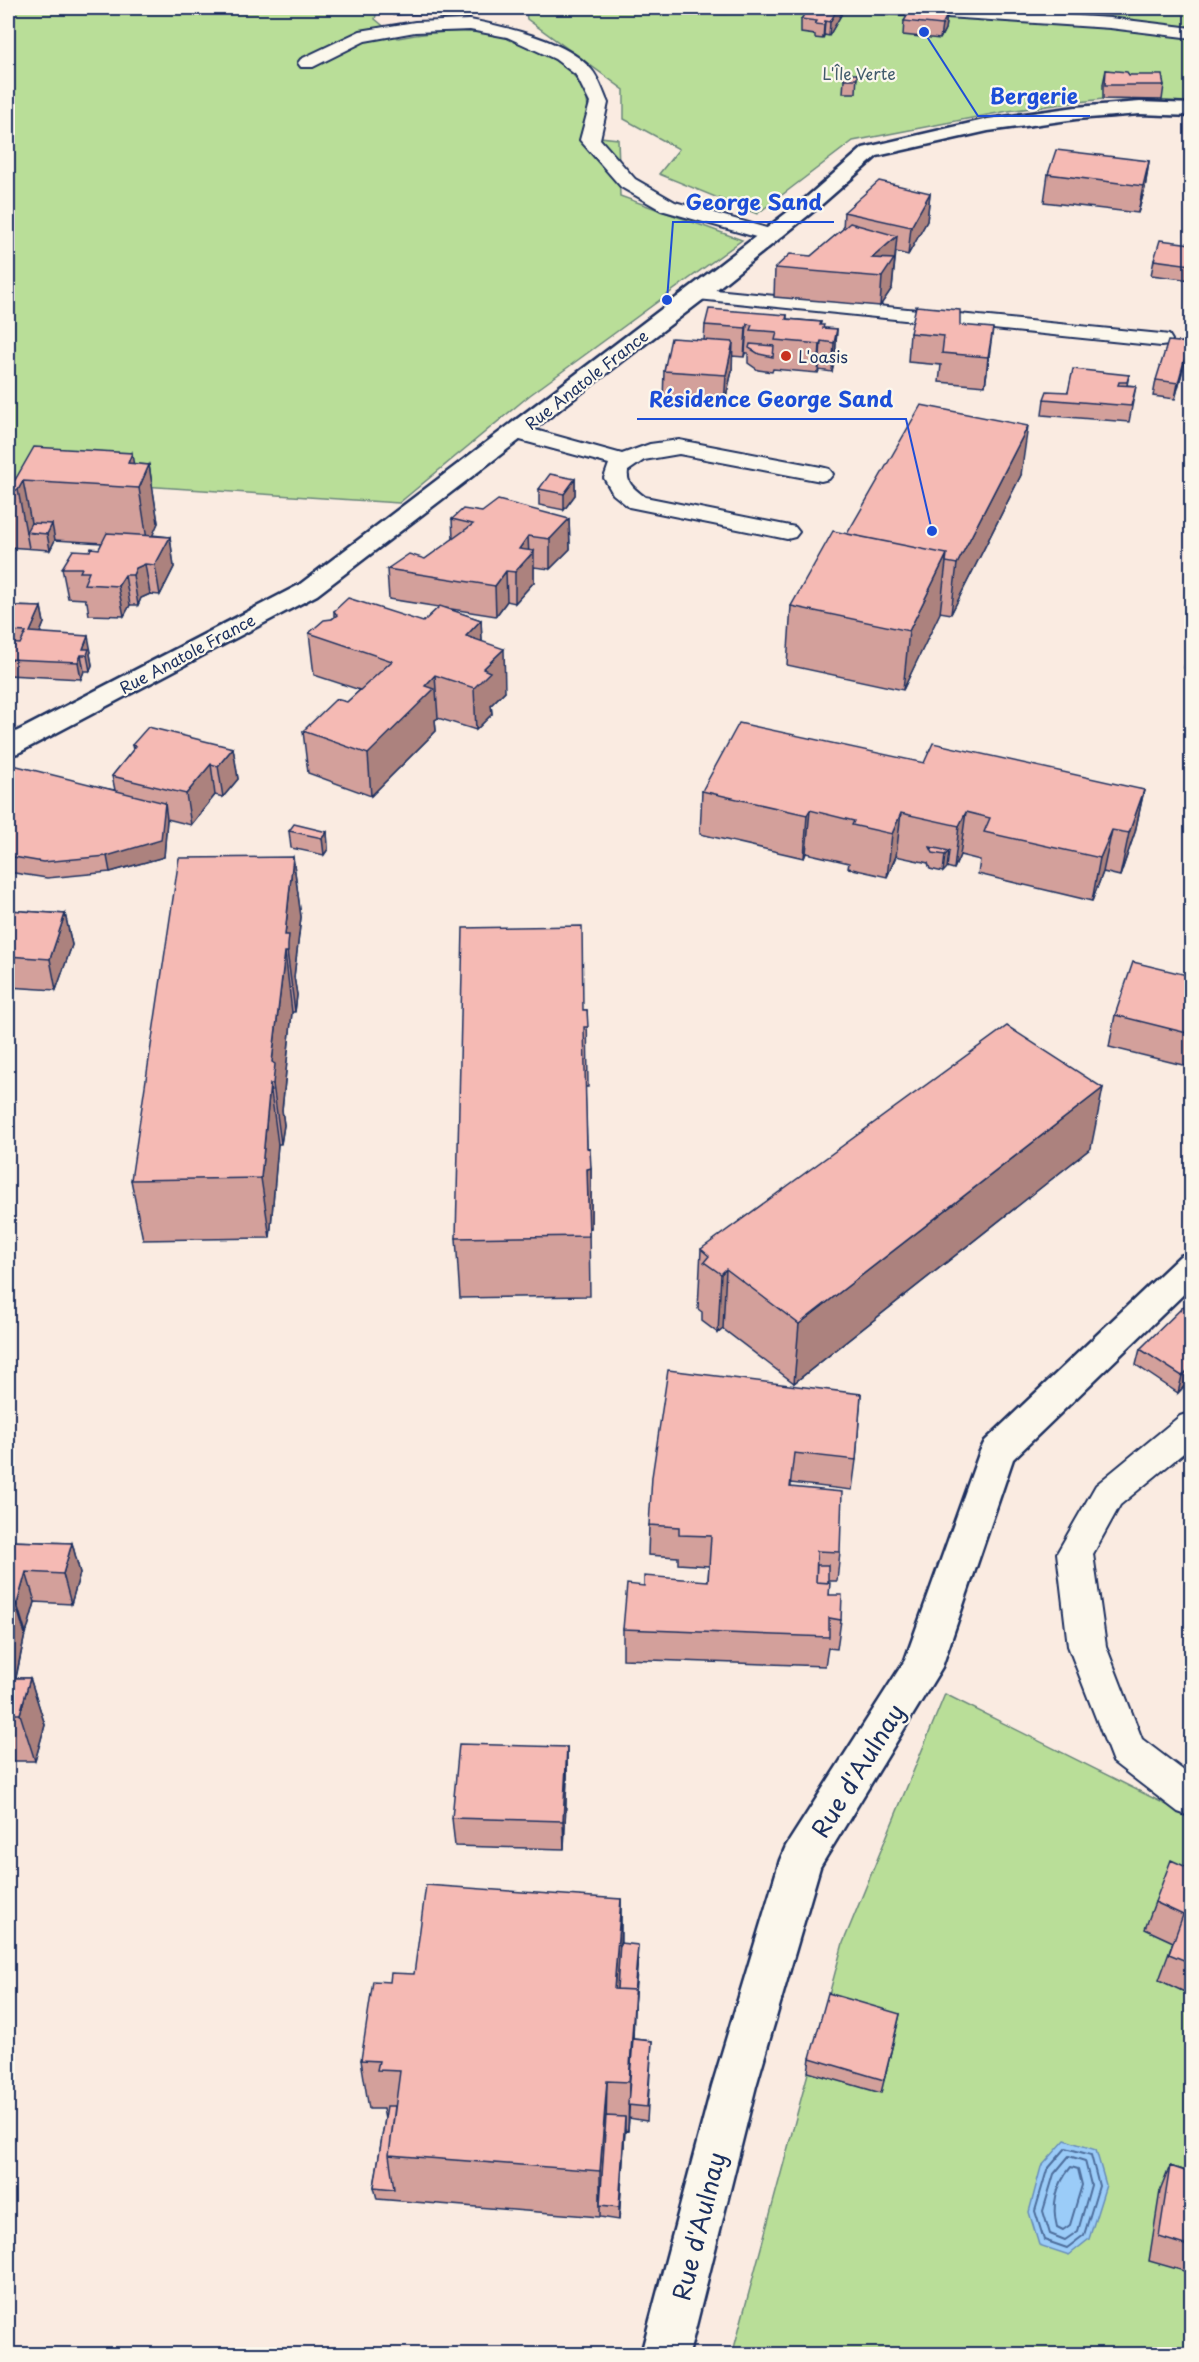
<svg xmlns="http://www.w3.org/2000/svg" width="1199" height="2362" font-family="'Playpen Sans',sans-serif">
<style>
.green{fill:#b9de98;stroke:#6a867b;stroke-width:1.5}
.water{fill:#9bccf8;stroke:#688dba;stroke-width:1.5}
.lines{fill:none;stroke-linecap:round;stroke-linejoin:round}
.shore{stroke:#4e6e9c;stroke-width:2}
.lane-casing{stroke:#1b2f5e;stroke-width:4}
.street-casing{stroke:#1b2f5e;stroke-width:5}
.lane{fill:#fbf7ec;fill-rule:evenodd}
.street{fill:#fbf7ec;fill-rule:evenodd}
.wall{fill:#d3a09b;stroke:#1b2f5e;stroke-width:1.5}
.shaded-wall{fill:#ac827e;stroke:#1b2f5e;stroke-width:1.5}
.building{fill:#f5bab4;stroke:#1b2f5e;stroke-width:1.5}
.poi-dot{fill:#c8321e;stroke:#fbf7ec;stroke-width:2}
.labels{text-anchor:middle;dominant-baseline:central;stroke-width:4.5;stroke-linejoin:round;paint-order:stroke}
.far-park-label{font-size:16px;fill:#425b6c;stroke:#fbf7ec}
.far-poi-label{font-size:16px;fill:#1b2f5e;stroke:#fbf7ec;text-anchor:start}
.far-street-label{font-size:16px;fill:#1b2f5e;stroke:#fbf7ec}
.near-street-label{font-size:24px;fill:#1b2f5e;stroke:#fbf7ec}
.leader{fill:none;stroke:#1d4ed8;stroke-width:2}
.callout-dot{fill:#1d4ed8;stroke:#fbf7ec;stroke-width:2}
.callout-label{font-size:21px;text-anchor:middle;font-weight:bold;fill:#1d4ed8;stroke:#fbf7ec;stroke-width:4.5;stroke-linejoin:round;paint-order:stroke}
</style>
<rect width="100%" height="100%" fill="#faebe1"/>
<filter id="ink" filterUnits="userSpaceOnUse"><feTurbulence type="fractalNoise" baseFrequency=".0167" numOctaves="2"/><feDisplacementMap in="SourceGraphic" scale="12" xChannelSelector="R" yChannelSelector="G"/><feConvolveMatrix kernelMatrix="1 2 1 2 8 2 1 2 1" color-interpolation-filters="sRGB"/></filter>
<g filter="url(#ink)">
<path class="green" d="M8,8H378L375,19L398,38C429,32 462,30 493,34C519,37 574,65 584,91C591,107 587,119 582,135L618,139L620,196L742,240L530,395L399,503L8,477Z
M525,8H646L726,14L743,8H1191V102L1103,99L1008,111L853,141L757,214L659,174L679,149L624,119V90L527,19Z
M945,1694L1191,1817V2354H820L734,2348L843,1943Z"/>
<path class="water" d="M1065,2140L1096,2150L1106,2185L1089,2239L1069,2255L1039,2245L1029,2212L1041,2167Z"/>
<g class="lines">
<path class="shore" d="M1066,2148L1091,2155L1099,2186L1084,2235L1067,2248L1044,2240L1035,2211L1047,2170Z
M1069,2156L1085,2161L1091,2185L1078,2231L1065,2240L1050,2234L1043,2211L1054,2174Z
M1071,2167L1078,2169L1082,2185L1070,2225L1063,2230L1057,2227C1051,2204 1056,2185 1071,2167Z"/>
<defs>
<path id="lane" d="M877,8H957L1110,18L1192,28V38L1110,28L886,13L880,12Z
M470,20C506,27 566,40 591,69C599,78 603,92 608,103L600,139L635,179L675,202L777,231L780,235L777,239H763L661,210L621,187L580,140L590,103L576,75L555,59L507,37L470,30L415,32L365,41L313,67H301L298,63L301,59L360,31L415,22Z
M695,288L1161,334L1169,335L1172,340L1169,345L1161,346L688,298L685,294L688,290Z
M517,425L622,454L650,444L679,440L821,467L829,469L833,474L829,479L821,481L679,454L644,460L628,471C626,484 635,489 645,497L795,527L799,532L795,537L787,539L629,507L613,494L604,478L609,464L509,437L506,432L509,427Z
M1192,1412V1446L1120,1505L1093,1554L1106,1646L1142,1739L1192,1777V1817L1178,1812L1113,1762L1068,1646L1057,1553L1096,1485L1180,1416Z"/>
<path id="street" d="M1140,102L1192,104V116L1140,114L1076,119L988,131L877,156L821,205L713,292L317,595L18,753L8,755V736L299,585L697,282L807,197L863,148L988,119L1076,107Z
M1192,1252V1286L1013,1459L942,1667L820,1867L756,2086L689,2354H641L712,2086L780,1860L786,1846L905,1660L980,1451L985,1441L1180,1256Z"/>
</defs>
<use href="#lane" class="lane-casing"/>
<use href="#street" class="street-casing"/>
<use href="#lane" class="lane"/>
<use href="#street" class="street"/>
</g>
<path class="wall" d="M391,8H511V10L469,13L470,17L439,18L437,13L393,15Z
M841,15L829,36L824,35L823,39L815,38V35L801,33V19Z
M947,15L945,29L940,39L903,35L904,21Z
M1106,70L1129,75L1164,85L1162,100L1103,99V84Z
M857,74L856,93H843L844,79Z
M1149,161L1145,188L1138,213L1044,202L1048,174Z
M930,193L927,221L908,255L896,252L892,288L880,306L774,297L775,268L811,256L843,229L844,212Z
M1191,244V280L1151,275L1154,260Z
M787,315V319L821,322L820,325L824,328L837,329L835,358L832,372L819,370L818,373L773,369L772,372L758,370L748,363V353H745L744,357L732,356V371L724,405L663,400L664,371L704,340L705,325Z
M960,325L989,357L985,386L939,382L941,365L908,362L910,333Z
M1186,358L1175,399L1153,396L1156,380Z
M1129,375L1127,385L1136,386L1129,422L1042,415L1044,399Z
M133,464L149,465L158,523L152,535L170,537L174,567L160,595L150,594L141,598L138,605H130L124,616L89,615L87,602H86L85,599L68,598L62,568L90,551L99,549L102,543L55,540L50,550L8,547V480H15Z
M1021,475L951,614L940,612L903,690L787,665L791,606L847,534Z
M575,479V495L564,510L539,505V489Z
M482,512L569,519L570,549L550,569L534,567V582L515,603L507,601L496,616L445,608L481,620L482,642L505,691L491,705L492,714L476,730L438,718L435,720L436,731L371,796L308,773L303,731L347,702L360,690L314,675L309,633L332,619L334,617V611L423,622L439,607L389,599L387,569L425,559L453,539L452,519Z
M8,606L41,607L44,623L40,633L91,652L90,654L92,665L90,671H84L81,679L8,675Z
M1191,630V669L1184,668Z
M132,745L233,748L238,779L223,797L215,795L191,825L167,819L164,857L110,872L47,878L8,872V772L115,790L112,776L133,750Z
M924,763L1144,790L1135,832L1120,876L1103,872L1092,901L978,874L980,860L960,855L954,869L947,867L943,872L930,869L928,863L896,856L887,877L848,868L849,863L806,853L804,858L700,834L702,791Z
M289,831L327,832L328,849L324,855L291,848Z
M293,857L301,917L294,977L297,995L295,1012H292L282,1110L284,1125L281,1144H278L270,1238L143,1240L131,1180Z
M8,910L65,914L72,945L56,990L8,987Z
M1191,976V1067L1109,1047L1115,1015Z
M583,1010H587L588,1087H585L587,1148L591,1168V1228H589L590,1296L460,1298L456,1238Z
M1091,1148L794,1383L723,1329L718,1333L702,1321V1312L698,1309L701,1249Z
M1140,1349L1191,1379L1178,1393L1136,1365Z
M861,1394L856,1460L852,1490L791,1483V1487L840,1552L837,1581H828L829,1595L841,1620L837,1649L828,1648L825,1666L623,1659V1629L644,1586L708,1581L709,1566L678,1564V1557L648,1555L649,1525Z
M8,1541L72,1543L80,1573L71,1604L35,1602L26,1634H25L16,1678H30L45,1725L35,1761H8Z
M567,1747V1776L564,1849L455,1846L452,1818Z
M1191,1869V1995L1159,1980L1173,1942L1145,1929L1155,1902Z
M621,1899V1943L638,1959L634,2006L633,2039L652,2041L647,2121L629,2118L628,2131L625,2130L619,2220L600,2217L377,2199L374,2187L385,2119L383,2109H369L361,2060L414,1974Z
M900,2014L881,2093L808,2072L810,2058Z
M1170,2166L1191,2173V2273L1149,2261L1160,2191Z"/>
<path class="shaded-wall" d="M838,8H842L841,15L829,36L830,22Z
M947,15L945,29L940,39L942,25Z
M825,21L824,35L823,39L824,25Z
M1149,161L1145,188L1138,213L1143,186Z
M930,193L927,221L908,255L911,227Z
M897,236L892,288L880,306L882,277L872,258Z
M747,324L745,353L744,357L746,328Z
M993,328L985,386L988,357Z
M837,329L835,358L832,372L834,343Z
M821,341L819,370L818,373L820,344Z
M733,342L732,371L724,405L726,375Z
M1189,343L1186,358L1175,399L1178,383Z
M1028,426L1021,475L951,614L957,564Z
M132,453L137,488L128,463Z
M149,465L158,523L148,546L139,488Z
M575,479V495L564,510V494Z
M23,481L33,533L26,532L29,548L18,490Z
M569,519L570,549L550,569V539Z
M52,524L55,540L50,550L47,534Z
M528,536L529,557L534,551V582L515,603V572L519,549Z
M170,537L174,567L160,595L155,565Z
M947,554L940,613L903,690L909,631Z
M145,564L150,594L141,598L138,605L133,575L136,568Z
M506,571L507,601L496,616L495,586Z
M125,575L130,605L124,616L118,586Z
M41,607L44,623L33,649L30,632Z
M481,620L483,662L466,636Z
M88,636L91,652L90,654L92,665L90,671L87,655L83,649Z
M504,649L505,691L491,705L492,714L476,730L474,688L483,669Z
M81,655L84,671L81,679L78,662Z
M435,675L438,718L435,720L436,731L371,796L368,754L425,686Z
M233,748L238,779L223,797L218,766Z
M211,764L215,795L191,825L186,794Z
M1144,790L1135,832L1120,876L1129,833Z
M165,803L167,819L164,857L110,872L107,856Z
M810,810L806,853L804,858L807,815Z
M966,812L960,855L954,869L959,826Z
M901,813L896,856L887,877L892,834Z
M1112,830L1103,872L1092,901L1100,858Z
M327,832L328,849L324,855L322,838Z
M949,851L947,868L943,872L945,855Z
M293,857L301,917L294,977L297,995L295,1012L285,935Z
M65,914L72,945L56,990L50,959Z
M285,952L292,1012L282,1110L284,1125L281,1144L273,1084L272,1062Z
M270,1084L278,1144L270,1238L261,1178Z
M1103,1088L1091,1148L794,1383L799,1324Z
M591,1168V1228L588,1229L587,1169Z
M726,1269L723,1329L718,1333L721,1274Z
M1191,1367V1379L1178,1393L1182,1376Z
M72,1543L80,1573L71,1604L63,1574Z
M26,1572L35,1602L26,1634L17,1604Z
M10,1586L25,1634L8,1714V1596Z
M30,1678L45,1725L35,1761L20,1714Z
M567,1747V1776L564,1849L563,1821Z
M621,1899L620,1951L615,2025L614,1989Z
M638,1945L634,2006L633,2041L628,2131L629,2082Z
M607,2081L606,2129L600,2205V2217V2171Z
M625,2117V2130L619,2220V2207Z"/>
<path class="building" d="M809,8H838L830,22L825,21L824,25L815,24L817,21L801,19Z
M910,11L947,15L942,25L904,21Z
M1106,70L1127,72L1129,75H1162L1164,85H1105Z
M844,74H857V79H844Z
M1056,150L1149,161L1143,186L1048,174Z
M879,181L930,193L911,227L844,212Z
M850,223L897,236L872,258L894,259L882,277L775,268L790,254L811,256Z
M1160,240L1191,244V265L1154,260Z
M916,306L960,310V325L993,328L988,357L942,353L944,336L910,333Z
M709,309L787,315L786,319L821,322L820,325H824L823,328L837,329L834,343L821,341L820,344L775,340L777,332L750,330L752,325L747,324L746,328L705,325Z
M671,338L733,342L726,375L664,371Z
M1168,341L1189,343L1178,383L1156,380Z
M750,344L774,346L773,357L759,354L749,348Z
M1073,369L1129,375L1127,382H1119L1118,385L1136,386L1131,406L1044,399L1047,391L1068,392Z
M921,405L1028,426L957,564L946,562L947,554L847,534Z
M34,447L132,453L128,463L149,465L139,488L23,481L18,490H8V480H15Z
M550,474L575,479L564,494L539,489Z
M498,500L569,519L550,539L528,536L519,549L534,551L515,572L506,571L495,586L387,569L409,554L425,559L473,524L452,519L463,509L482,512Z
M31,523L52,524L47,534L26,532Z
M833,531L947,554L909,631L791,606Z
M107,533L170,537L155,565L145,564L136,568L133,575H125L118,586L84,584L89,572H80L82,568H62L73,550L90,551L91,548L99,549Z
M348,598L423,622L440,606L481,620L466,636L504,649L483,669L490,672L474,688L435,675L425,686L434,689L368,754L303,731L336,699L347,702L392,661L309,633L324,620L332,619L337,615L334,611Z
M8,606L41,607L30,632L88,636L83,649H89L87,655H81L78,662L8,659V643L20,644L26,632L8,631Z
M739,723L924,763L933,743L1144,790L1129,833L1112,830L1100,858L984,832L990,818L966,812L959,826L901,813L892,834L852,825L854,821L810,810L807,815L702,791Z
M148,727L233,748L218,766L211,764L186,794L112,776L136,746L132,745Z
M13,765L165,803L161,840L107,856L43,862L8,856V772Z
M294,824L327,832L322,838L289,831Z
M930,847L949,851L945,855L933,853Z
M293,857L285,935H289L288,945V952H285L272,1062L275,1064L273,1084H270L261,1178L131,1180L179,858Z
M8,910L65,914L50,959L8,956Z
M582,926L583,1010H587L588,1027H584L587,1148L590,1149L591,1168L587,1169L589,1236L456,1238L463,928Z
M1133,962L1191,976V1034L1115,1015Z
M1007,1026L1103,1088L799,1324L726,1269L721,1274L704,1262L709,1256L701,1249Z
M1184,1306L1191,1311V1367L1182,1376L1140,1349Z
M668,1370L861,1394L856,1460L794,1453L790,1487L842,1492L840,1552L817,1551L816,1582L830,1583L829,1595H842L841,1620L829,1618V1637L623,1629L627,1584L644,1586V1576L708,1581L711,1536L679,1535V1527L649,1525L652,1477Z
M8,1541L72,1543L63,1574L26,1572L17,1604H16L10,1586L8,1585Z
M817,1565H828V1583L816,1582Z
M8,1585L10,1586L8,1596Z
M8,1678H30L20,1714H8Z
M459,1744L567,1747L563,1821L452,1818Z
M1171,1860L1191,1869V1963L1169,1954L1183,1915L1155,1902Z
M426,1885L621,1899L614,1989L635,1990L629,2082L607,2081L600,2171L389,2155L400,2071L377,2070L379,2061L361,2060L373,1981L390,1982L391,1973L414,1974Z
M620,1943L638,1945L634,1995L635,1990L617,1989Z
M828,1993L900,2014L884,2080L810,2058Z
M633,2039L652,2041L647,2107L628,2105Z
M387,2106H395L389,2155L394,2189L374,2187Z
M606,2116L625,2117L619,2207L600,2205Z
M1170,2166L1191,2173V2247L1159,2237Z"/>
</g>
<circle class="poi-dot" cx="786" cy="356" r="6"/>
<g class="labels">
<g class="far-park-label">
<text x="859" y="73">L'Île Verte</text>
</g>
<g class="far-poi-label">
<text x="798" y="356">L'oasis</text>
</g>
<g class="far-street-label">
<text transform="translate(586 379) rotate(-38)">Rue Anatole France</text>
<text transform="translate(187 653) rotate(-28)">Rue Anatole France</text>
</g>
<g class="near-street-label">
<text transform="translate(857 1770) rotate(-58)">Rue d'Aulnay</text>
<text transform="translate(698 2226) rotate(-76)">Rue d'Aulnay</text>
</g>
</g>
<path class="leader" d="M924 32L978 116H1090M667 300L673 222H834M932 531L906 419H637"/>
<g class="callout-dot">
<circle cx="924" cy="32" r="6"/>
<circle cx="667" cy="300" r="6"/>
<circle cx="932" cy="531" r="6"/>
</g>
<g class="callout-label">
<text x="1034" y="104">Bergerie</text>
<text x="754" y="210">George Sand</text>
<text x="771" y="407">Résidence George Sand</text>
</g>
<rect width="1199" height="2362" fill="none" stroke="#fbf7ec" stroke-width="30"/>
<rect x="15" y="15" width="1169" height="2332" fill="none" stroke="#1b2f5e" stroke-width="2" filter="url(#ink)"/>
</svg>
